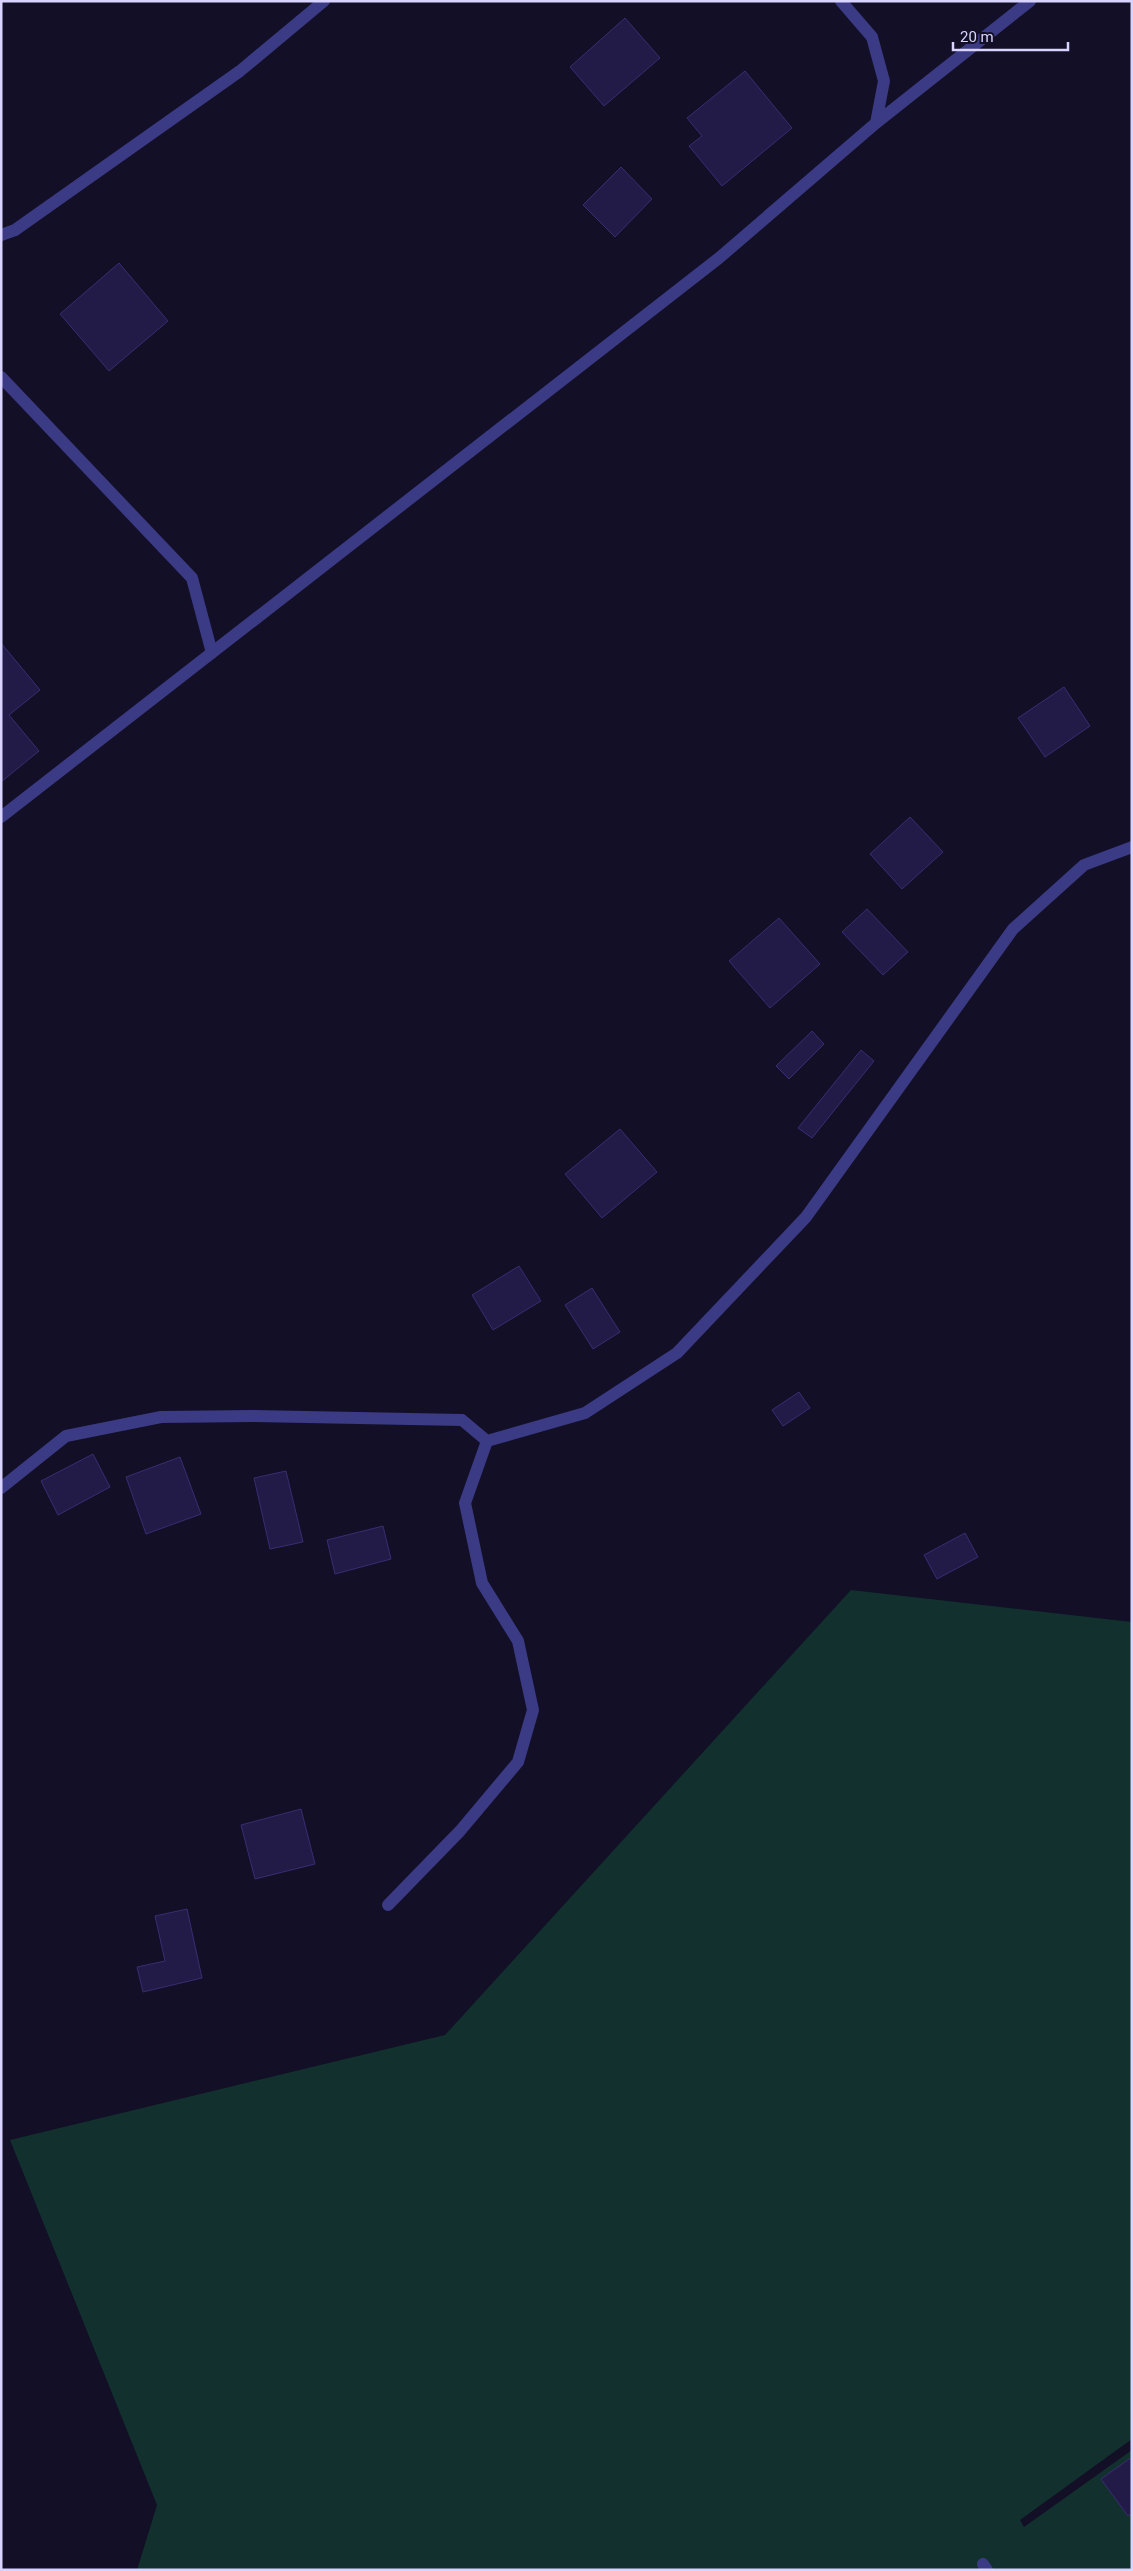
<svg xmlns="http://www.w3.org/2000/svg" width="1133" height="2571" font-family="Roboto,sans-serif">
<style>
.green{fill:#12302e}
.building{fill:#231b47;stroke:#392d73}
.lines{fill:none;stroke-linecap:round;stroke-linejoin:round}
.lane{stroke:#3b3a85;stroke-width:12}
.street{stroke:#3b3a85;stroke-width:12}
</style>
<rect width="100%" height="100%" fill="#120f26"/>
<path class="green" d="M851,1590L1132,1622V2439L1020,2520L1024,2527L1132,2450V2570H137L157,2505L10,2140L445,2035Z"/>
<path class="building" d="M625,18L660,58L604,106L570,67Z
M745,71L792,128L722,186L689,146L702,136L687,118Z
M621,167L652,199L615,237L583,205Z
M119,263L168,321L109,371L60,314Z
M1,643L40,690L9,715L39,751L1,782Z
M1064,687L1090,726L1045,757L1018,718Z
M910,817L943,852L902,889L870,854Z
M867,909L908,952L883,975L842,932Z
M779,918L820,964L770,1008L729,961Z
M812,1031L824,1044L789,1079L776,1066Z
M861,1050L874,1061L812,1138L798,1128Z
M620,1129L657,1172L602,1218L565,1174Z
M519,1266L541,1301L493,1330L472,1295Z
M592,1288L620,1332L593,1349L565,1305Z
M799,1392L810,1408L783,1426L772,1410Z
M93,1454L110,1487L58,1515L41,1481Z
M180,1457L201,1514L146,1534L126,1477Z
M286,1471L303,1542L270,1549L254,1478Z
M383,1526L391,1559L335,1574L327,1540Z
M965,1533L978,1557L937,1579L924,1555Z
M301,1809L315,1864L255,1879L241,1825Z
M187,1909L202,1978L143,1992L137,1967L165,1961L155,1916Z
M1132,2457V2513L1128,2516L1101,2479Z"/>
<g class="lines">
<path class="lane" d="M983,2564L987,2570"/>
<path class="street" d="M876,123L1030,1
M1,235L15,230L240,71L324,1
M1,377L192,578L212,653
M1,817L719,258L876,123L884,81L872,37L841,1
M1,1488L66,1436L161,1417L253,1416L462,1420L487,1441L585,1413L677,1353L806,1217L1013,929L1084,865L1132,847
M388,1905L460,1831L518,1762L533,1710L518,1641L482,1583L465,1503L487,1441"/>
</g>
<rect width="1133" height="2571" fill="none" stroke="#d8d4ff" stroke-width="5"/>
<path d="M953 42v8h115v-8" fill="none" stroke="#d8d4ff" stroke-width="2.5"/>
<text x="960" y="42" font-size="15" fill="#d8d4ff" stroke="#120f26" stroke-width="4" paint-order="stroke">20 m</text>
</svg>
